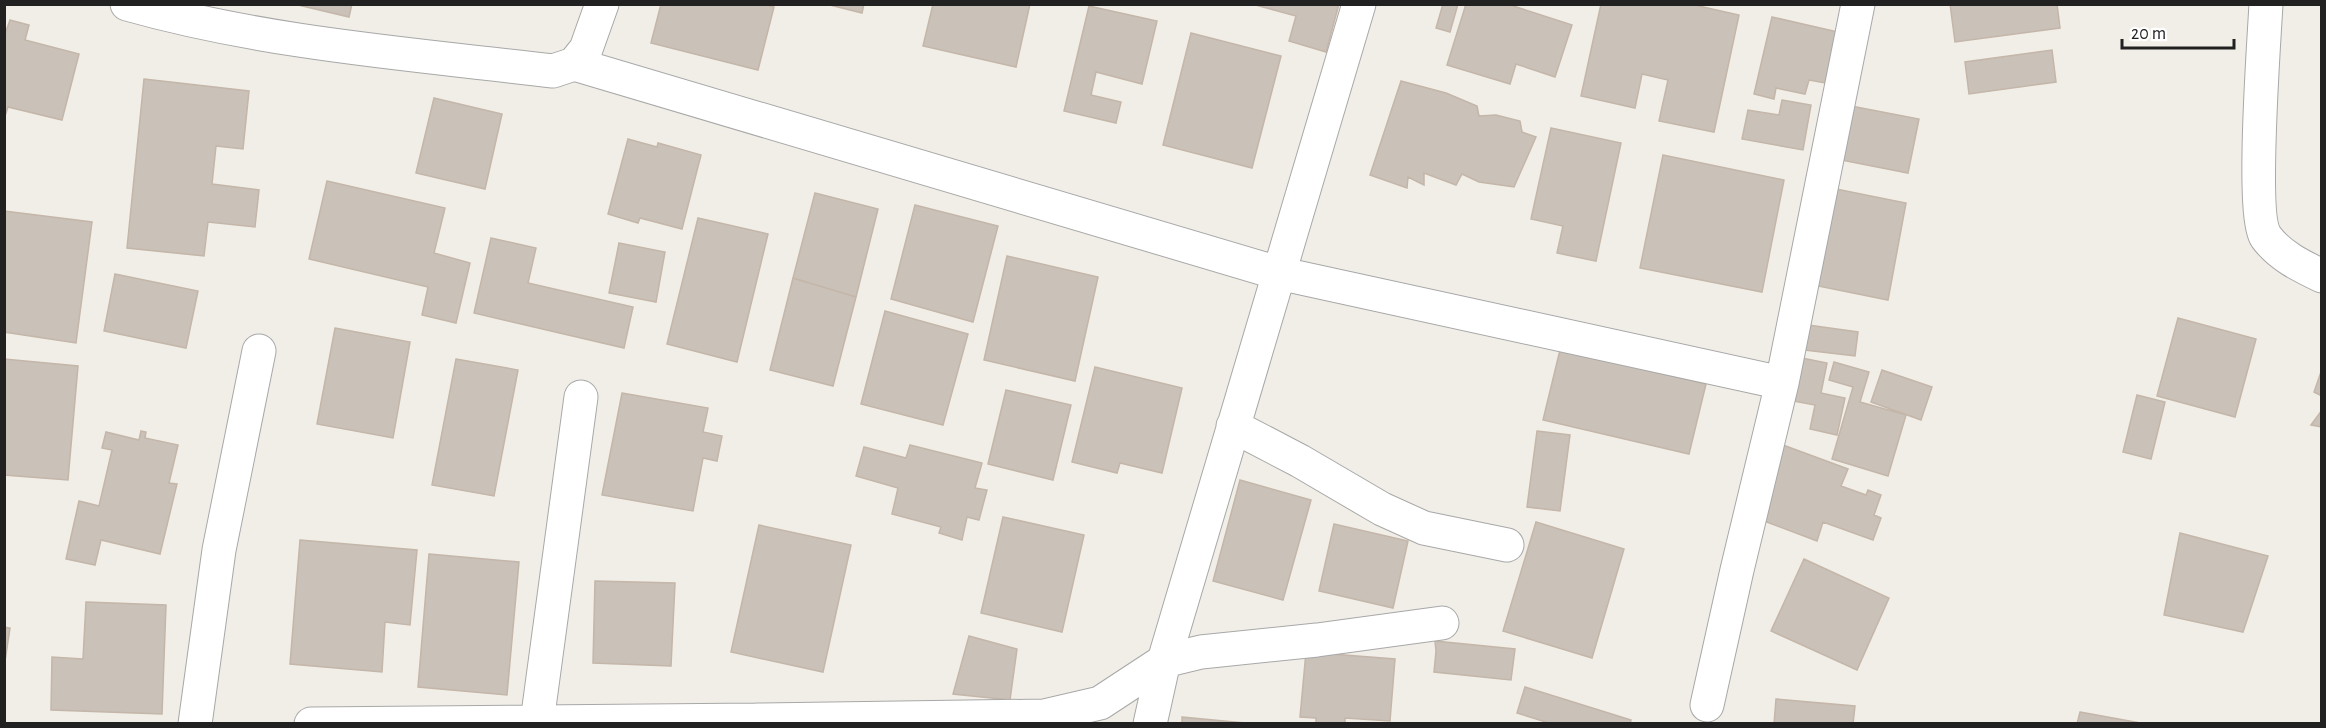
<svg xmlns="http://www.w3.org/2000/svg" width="2326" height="728" font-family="'Alegreya Sans',sans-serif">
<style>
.building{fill:#cac1b9;stroke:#c4b6a8;stroke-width:1.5}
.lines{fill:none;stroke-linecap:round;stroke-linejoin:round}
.minor-casing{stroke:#a8a8a8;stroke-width:35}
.minor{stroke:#fff;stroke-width:33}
</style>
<rect width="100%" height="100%" fill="#f1eee7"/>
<path class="building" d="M294,4H352L349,17Z
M661,4H764L774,7L758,70L651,43Z
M826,4H864L862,13Z
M933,4H1030L1016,67L923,46Z
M1252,4H1339L1326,52L1289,41L1296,16Z
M1443,4H1458L1450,32L1436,28Z
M1466,4H1507L1572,25L1555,77L1516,64L1510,84L1447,65Z
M1601,4H1690L1739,15L1714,132L1659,121L1668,80L1642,74L1635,108L1581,96Z
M1950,4H2057L2060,28L1955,42Z
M1089,6L1157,21L1142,84L1096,72L1091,95L1121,102L1116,123L1064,111Z
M1772,17L1838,32L1825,83L1809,80L1805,94L1776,88L1774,99L1754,94Z
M10,20L29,25L25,40L79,54L62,120L8,107L4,119V37Z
M1191,33L1281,56L1252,168L1163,145Z
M2052,50L2056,82L1969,94L1965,62Z
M144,79L249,91L243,149L216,146L212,184L259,190L255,227L208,222L204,256L127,248Z
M1401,81L1446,93L1477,106L1479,116L1496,115L1520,121L1522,132L1536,137L1514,187L1479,182L1462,174L1456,185L1424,173V185L1408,177L1407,188L1370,175Z
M434,98L502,114L485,189L416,173Z
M1782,100L1811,105L1803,150L1742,139L1748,110L1779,115Z
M1851,106L1919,119L1908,173L1841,160Z
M1551,128L1621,143L1596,261L1557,253L1563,226L1531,219Z
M628,139L657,147L658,143L701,155L682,229L640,218L638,223L608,214Z
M1663,155L1784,180L1762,292L1640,268Z
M327,181L445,208L434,253L470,263L456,323L422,315L428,287L309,259Z
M1836,189L1906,203L1888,300L1818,286Z
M815,193L878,209L856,297L793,278Z
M915,205L998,226L973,322L891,299Z
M4,211L92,222L76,343L4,332Z
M698,218L768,234L737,362L667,344Z
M491,238L536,248L528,283L633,307L624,348L474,313Z
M619,243L665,252L656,302L609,293Z
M1007,256L1098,277L1075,381L984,360Z
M115,274L198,291L186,348L104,331Z
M793,278L856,297L833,386L770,370Z
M885,311L968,334L943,425L861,404Z
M2178,318L2256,339L2235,417L2157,396Z
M1808,325L1858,332L1855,356L1805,350Z
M335,328L410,342L393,438L317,424Z
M1560,350L1706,384L1689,454L1543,420Z
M1802,358L1827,363L1821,393L1845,398L1837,435L1810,429L1815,405L1793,401Z
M4,359L78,366L68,480L4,475Z
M456,359L518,370L494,496L432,485Z
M1834,362L1869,372L1860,402L1906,415L1888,476L1832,459L1853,387L1829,380Z
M1095,367L1182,388L1162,473L1120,463L1117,473L1072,462Z
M2322,369V396L2314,392Z
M1882,370L1932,387L1921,420L1871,402Z
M1006,390L1071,405L1053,480L988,464Z
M622,393L708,408L703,432L722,436L717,461L703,458L693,511L602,495Z
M2137,395L2165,402L2151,459L2123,452Z
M2322,410V427L2311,425Z
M141,431L146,432L145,438L178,445L169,483L177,484L160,554L101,540L95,565L66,559L79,501L99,506L112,450L102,448L106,432L139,440Z
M1537,431L1570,435L1560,511L1527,507Z
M910,445L982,463L975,488L987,490L979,520L967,517L962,540L939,533L941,527L892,514L898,488L856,476L864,447L906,458Z
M1783,445L1848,469L1841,486L1866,495L1868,490L1881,495L1874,515L1881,518L1873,540L1823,522L1817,541L1756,518Z
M1240,480L1311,500L1283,600L1213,581Z
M1003,517L1084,535L1062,632L981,613Z
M1536,522L1624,549L1592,658L1503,631Z
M1334,524L1408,541L1393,608L1319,591Z
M759,525L851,545L823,672L731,652Z
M2180,533L2268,556L2243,632L2164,615Z
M300,540L417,550L410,625L385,622L382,672L290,664Z
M429,554L519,562L507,695L418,687Z
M1804,559L1889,598L1857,670L1771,631Z
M595,581L675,583L671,666L593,663Z
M86,602L166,605L162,714L51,710L52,657L83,659Z
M4,627L10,628L4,668Z
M969,636L1017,649L1010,700L953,694Z
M1435,641L1515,649L1511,680L1434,672L1436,651Z
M1306,652L1395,659L1390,721L1345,718V724H1316V718L1300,717Z
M1525,687L1631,720L1630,724H1552L1517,713Z
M1776,699L1855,706L1853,724H1774Z
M2080,712L2146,724H2077Z
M1182,717L1256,724H1182Z"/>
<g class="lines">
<defs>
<path id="minor" d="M127,4C265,43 410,54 553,71L574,64L586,49L602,4
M2266,4C2264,41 2251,215 2266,237C2280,256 2301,266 2322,276
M574,64L1278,273L1782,383
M1233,426L1300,461L1382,509L1424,528L1507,545
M1707,705L1737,570L1782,383L1858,4
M537,722L581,397
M195,724L219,550L259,351
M311,724L757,720
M756,724L757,720L1044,716L1100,703L1164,661L1201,652L1317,640L1442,623
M1150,724L1164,661L1359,4"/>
</defs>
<use href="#minor" class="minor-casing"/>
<use href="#minor" class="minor"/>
</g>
<rect width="2326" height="728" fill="none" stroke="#212121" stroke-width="12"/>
<path d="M2122 39v9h112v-9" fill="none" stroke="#212121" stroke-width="3"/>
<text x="2131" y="39" font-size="18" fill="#212121" stroke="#ffffff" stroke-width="4.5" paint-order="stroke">20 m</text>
</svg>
